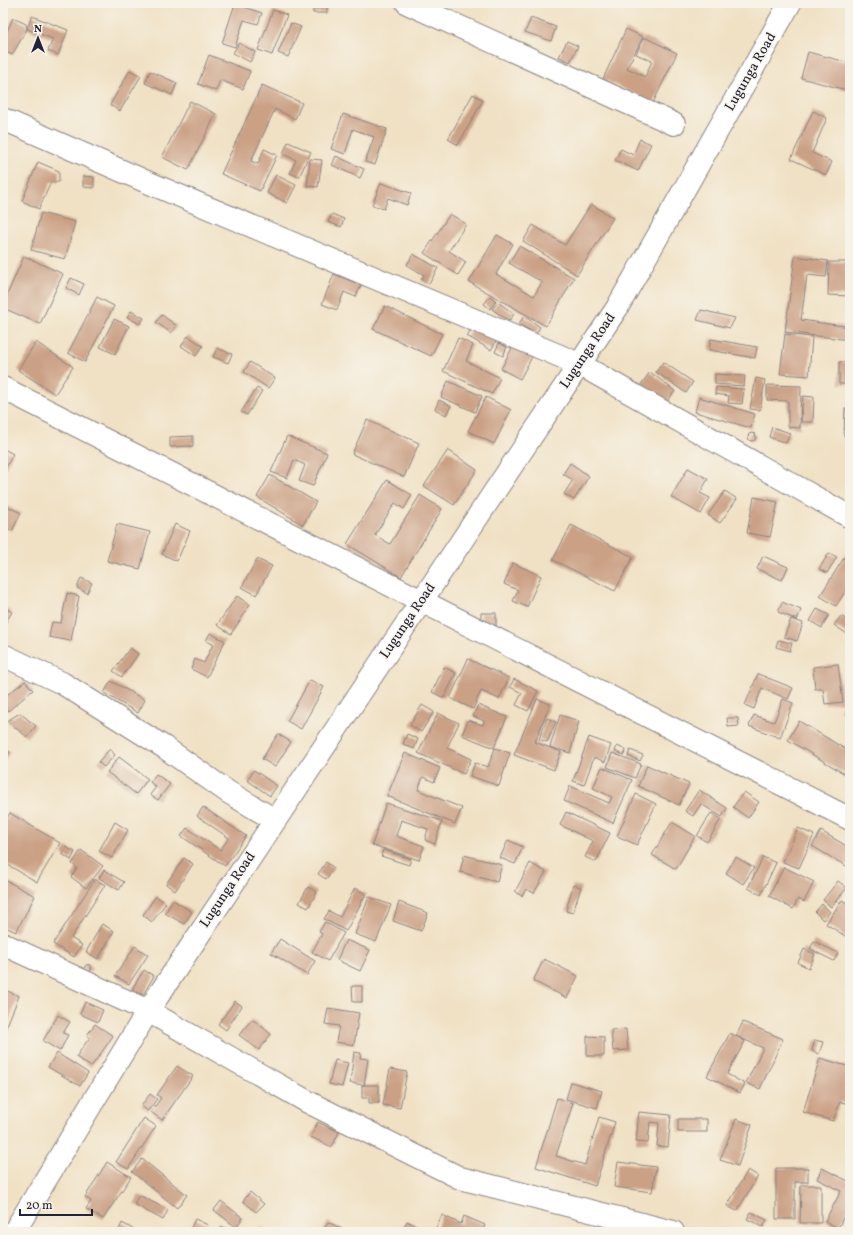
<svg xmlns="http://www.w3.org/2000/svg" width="853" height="1235" font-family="Vollkorn,serif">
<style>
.building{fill:#cba186}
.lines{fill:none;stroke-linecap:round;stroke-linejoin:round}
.minor-casing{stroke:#898280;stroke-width:24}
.minor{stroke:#fff;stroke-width:22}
.labels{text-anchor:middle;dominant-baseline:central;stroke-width:3;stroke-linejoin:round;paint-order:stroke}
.street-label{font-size:14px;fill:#22223b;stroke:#f7f3e8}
</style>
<rect width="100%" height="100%" fill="#f7f3e8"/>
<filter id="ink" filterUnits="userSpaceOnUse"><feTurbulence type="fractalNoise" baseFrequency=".025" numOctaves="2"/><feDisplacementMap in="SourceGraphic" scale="8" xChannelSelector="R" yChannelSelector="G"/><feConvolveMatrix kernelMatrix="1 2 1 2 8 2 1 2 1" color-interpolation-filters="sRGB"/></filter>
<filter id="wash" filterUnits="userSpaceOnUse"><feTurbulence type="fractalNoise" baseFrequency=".012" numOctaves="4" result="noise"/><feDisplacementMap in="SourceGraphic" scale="16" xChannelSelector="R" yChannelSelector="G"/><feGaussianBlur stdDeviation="0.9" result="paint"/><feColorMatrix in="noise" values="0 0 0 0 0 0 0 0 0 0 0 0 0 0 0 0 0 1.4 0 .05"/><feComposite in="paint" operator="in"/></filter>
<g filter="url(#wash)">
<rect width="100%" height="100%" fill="#f0e1c4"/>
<g id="blocks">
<path class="building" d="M313,3H327V13H313Z
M235,4L262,13L258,24L244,20L235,47L222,43Z
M273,10L287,15L272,55L258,50Z
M32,16L68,30L58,55L48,51L53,39L27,29Z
M13,18L26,24L27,29L12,55L3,50V40Z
M531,18L556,27L551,41L525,32Z
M291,23L301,27L288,57L278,53Z
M626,29L643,37L627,68L645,77L652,61L636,54L644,37L677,53L653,103L603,79Z
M567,41L578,46L570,62L559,57Z
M239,43L255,52L250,62L233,53Z
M808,52L850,63V91L801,78Z
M209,55L250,71L243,89L220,80L216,91L198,84Z
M130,70L141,76L120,111L110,105Z
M150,71L177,83L172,95L145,83Z
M262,85L302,103L295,119L275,109L251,161L258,164L264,149L277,155L260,191L221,174Z
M473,94L483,100L458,145L448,139Z
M190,101L216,114L188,170L162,157Z
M813,111L827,118L812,153L832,162L826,175L791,159Z
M343,114L387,129L375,165L365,162L374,137L353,129L345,154L331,149Z
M640,139L651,144L638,171L615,160L621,149L633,155Z
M288,142L311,152L299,177L290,173L296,160L283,154Z
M336,156L364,169L360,178L332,165Z
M310,159L322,160L318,187L307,186Z
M38,162L59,171V182H51L39,209L22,201Z
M276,175L296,185L287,203L267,193Z
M83,176L94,177V188L83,187Z
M381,183L411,193L407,205L388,198L384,209L372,205Z
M591,204L613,218L577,275L523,241L533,225L565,245Z
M41,213L75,222L65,259L31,250Z
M332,214L344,219L341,227L328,222Z
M450,214L466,224L449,251L466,262L458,275L424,253Z
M497,235L513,244L496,274L534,296L542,282L509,263L519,246L574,278L546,326L469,282Z
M413,254L438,268L429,284L421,280L424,275L407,265Z
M24,256L63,274L40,324L3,308V304Z
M795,256L828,261L826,277L807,275L801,320L850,327V340L785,332Z
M829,262H850V296L828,295Z
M334,274L361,285L356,297L344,292L337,310L322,304Z
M71,278L84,284L79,295L66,288Z
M490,296L496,301L490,309L484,304Z
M97,297L114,306L85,362L68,353Z
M498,302L514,314L509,321L492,309Z
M385,306L442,334L431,356L373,329Z
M701,310L735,318L730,328L697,320Z
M131,311L144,318L140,324L127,317Z
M162,315L177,326L171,333L156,322Z
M524,316L540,327L536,334L519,324Z
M114,319L129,326L115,354L100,347Z
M473,326L497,340L491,350L467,336Z
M785,334L812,337L809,376L780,374Z
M188,336L203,346L196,356L181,346Z
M458,338L473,345L466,361L500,378L492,394L443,371Z
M711,339L757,347L755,358L709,350Z
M36,342L73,367L55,394L18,370Z
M499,343L507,347L503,356L495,352Z
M513,346L532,357L520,379L501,369Z
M217,348L232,354L228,363L213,357Z
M250,362L275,378L268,388L244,372Z
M663,362L693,382L686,393L656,372Z
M839,362H850V384H839Z
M650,372L675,391L665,404L640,386Z
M715,374L745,376L744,386L715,384Z
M756,378L765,380L760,410L750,409Z
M448,381L482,396L475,412L441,397Z
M767,385L801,386L800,428L788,427V401L767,400Z
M716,387L744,389L742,404L728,403L729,396L715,394Z
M257,388L262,391L247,415L241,412Z
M803,396L814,397L813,422H801Z
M486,397L511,410L494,444L468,431Z
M699,397L755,414L751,428L695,412Z
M439,400L451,406L446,415L435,409Z
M845,408H850V436H844Z
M367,420L419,443L404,477L352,454Z
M772,427L790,433L786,443L769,437Z
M748 437a4 4 0 1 1 8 0a4 4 0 1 1-8 0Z
M193,436V446L170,447V437Z
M287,436L327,453L313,486L299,481L305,465L294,460L287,478L271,472Z
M4,449L13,454L3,473V452Z
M448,450L477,470L454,505L424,486Z
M570,463L589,476L574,500L564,494L573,480L563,474Z
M688,468L708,479L700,493L710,498L701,514L671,497Z
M270,475L316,502L303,525L257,497Z
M387,480L412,495L404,509L395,503L375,535L390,544L420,495L442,509L401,577L347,544Z
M725,491L737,499L720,523L708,515Z
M754,497L778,502L770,537L747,533Z
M3,504L21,513L12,531L3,526Z
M117,524L150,532L140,569L107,561Z
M175,524L190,531L177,561L162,554Z
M571,525L633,557L615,591L553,560Z
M850,548V584L836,606L820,596Z
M829,553L837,557L827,573L819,569Z
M763,556L788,567L782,580L757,569Z
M257,559L272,566L256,595L242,587Z
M513,563L541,576L527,607L513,601L518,590L504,584Z
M81,578L92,583L87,593L77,588Z
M67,593L79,596L71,641L49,637L52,622L61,623Z
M237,596L250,605L231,634L217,625Z
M782,602L801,610L797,620L778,612Z
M3,607L12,612L3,627Z
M817,609L829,615L822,628L810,621Z
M481,613H496V626H481Z
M841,616L850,622V636L834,625Z
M791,619L803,623L797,641L784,637Z
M210,633L225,641L207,677L191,669L195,659L204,663L213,644L206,641Z
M778,640L792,643L790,651L776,647Z
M130,648L138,654L122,677L113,671Z
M468,659L509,678L499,699L481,691L473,709L450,698Z
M838,664L843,702L825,704L823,689H815L813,667Z
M444,667L456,673L444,698L432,692Z
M758,674L793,688L788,699L762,688L754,709L745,705Z
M514,679L538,691L528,711L516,705L522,693L510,687Z
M310,680L324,687L301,729L287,721Z
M25,681L33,690L8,711L3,705V698Z
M111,681L145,700L138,713L104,693Z
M537,699L550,704L535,742L561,752L554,770L514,755Z
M783,699L793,703L780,738L749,726L754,715L774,722Z
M850,704V716L846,715Z
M422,705L434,712L421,732L410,725Z
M478,705L507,717L494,748L462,735L468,720L483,725L484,721L473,716Z
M20,713L36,726L27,737L7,721Z
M438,713L459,723L447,748L471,759L464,774L418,753Z
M560,715L579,721L570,753L550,747Z
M547,718L556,722L547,742L539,739Z
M727,718H738L739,726L728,727Z
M799,721L850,752V777L788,740Z
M278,734L291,742L275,767L262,759Z
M407,734L418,739L414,749L403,744Z
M589,737L611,745L605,762L594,757L584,785L573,781Z
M617,746L626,750L624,755L615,751Z
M3,747L10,752L3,763Z
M495,748L510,753L499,786L470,776L475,763L488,767Z
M110,749L115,755L104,767L98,762Z
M630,750L643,755L640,761L628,756Z
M405,753L440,768L434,782L423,777L418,790L462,808L455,824L387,796Z
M612,753L641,764L635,778L607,767Z
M119,757L148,779L136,794L107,772Z
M647,765L689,784L679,805L638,786Z
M602,767L632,780L613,823L564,801L570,786L609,803L612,797L593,788Z
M254,770L277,786L270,796L247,780Z
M156,774L170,784L158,800L150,795L156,787L150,782Z
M699,790L727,808L722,817L701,804L693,816L685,811Z
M744,792L759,802L748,818L733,807Z
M636,794L656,804L637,845L617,836Z
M386,803L442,821L435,844L425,840L428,829L401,820L396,836L424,846L419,860L372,845Z
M203,807L246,836L225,866L181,836L187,828L220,850L229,838L197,816Z
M566,812L610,833L596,862L585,857L593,841L560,825Z
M10,813L60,843L37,882L3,862V825Z
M711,813L721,819L707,842L697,836Z
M115,822L128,830L112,858L99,851Z
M672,822L695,836L676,869L652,855Z
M798,828L814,835L799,868L783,862Z
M821,831L850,848V860L846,866L812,846Z
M508,840L523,847L515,864L500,858Z
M66,847L75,852L71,860L62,854Z
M81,850L103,866L86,888L71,877L77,868L72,864Z
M383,850L411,859L409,865L381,856Z
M464,855L502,865L497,882L460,872Z
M736,857L754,868L743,884L726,873Z
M763,857L776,863L761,895L748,888Z
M184,858L193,864L175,891L166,884Z
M326,862L334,868L326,879L318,874Z
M530,863L546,872L534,893L526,889L522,896L515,892Z
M784,867L814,882L804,902L798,899L793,909L769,896Z
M104,870L124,882L119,890L99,878Z
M3,879L35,896L16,932L3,926Z
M95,879L105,885L71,938L82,945L74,957L53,944Z
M838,881L847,888L831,907L823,900Z
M573,885L581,887L573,913L566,911Z
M308,887L317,892L308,908L299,903Z
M355,888L366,894L346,931L324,919L329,911L340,917Z
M156,896L166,903L152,922L143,915Z
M369,897L391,905L376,942L355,934Z
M173,900L192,912L184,924L165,913Z
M842,900L850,905V939L826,924Z
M399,902L428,913L421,931L393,921Z
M822,904L830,912L823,920L815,912Z
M325,922L344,933L328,961L312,952L322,934L319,932Z
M102,924L114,931L98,959L86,952Z
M280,939L315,961L307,975L271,953Z
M346,940L370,950L360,971L337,960Z
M814,941L838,953L834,961L810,949Z
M135,946L148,955L129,984L115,976Z
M804,949L815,954L809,968L798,963Z
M544,959L578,976L567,998L533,981Z
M84.5 968a3.5 3.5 0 1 1 7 0a3.5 3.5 0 1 1-7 0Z
M144,970L154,976L143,995L132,989Z
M352,986H362V1002H353Z
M3,989L19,996L3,1035Z
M235,1001L242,1006L226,1030L218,1024Z
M85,1002L103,1010L98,1022L80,1014Z
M328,1008L359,1013L354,1045L336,1042L339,1026L325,1024Z
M58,1015L70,1022L63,1033L68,1035L60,1051L43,1041Z
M252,1019L271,1034L259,1050L239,1035Z
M743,1022L783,1039L760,1089L746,1083L763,1048L736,1036Z
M95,1024L113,1036L91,1067L76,1057L90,1037L87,1035Z
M626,1029L628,1050L613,1051L611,1030Z
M730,1033L745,1041L727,1074L745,1084L740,1093L707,1076Z
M587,1036L604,1037V1056H587Z
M815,1040L823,1042L819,1054L812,1051Z
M354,1052L361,1053L360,1058L368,1059L364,1085L350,1083Z
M57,1053L88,1073L80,1086L48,1067Z
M820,1058L850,1067V1089L846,1103L840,1102L833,1121L803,1112Z
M335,1060L348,1063L342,1087L329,1084Z
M177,1066L193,1076L162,1120L151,1112L161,1098L157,1095Z
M390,1069L407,1072L400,1108L383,1105Z
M571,1082L602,1091L597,1108L566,1099Z
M362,1085H379V1103H369V1098H362Z
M150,1094L157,1099L148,1111L141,1106Z
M557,1098L573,1103L556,1156L585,1165L599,1117L615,1122L595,1186L536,1167Z
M639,1112L671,1115L668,1147L657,1146L659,1123L650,1122L648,1143L636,1142Z
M144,1118L156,1126L128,1169L116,1162Z
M678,1119H707V1132H678Z
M736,1119L752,1125L738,1166L720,1160Z
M318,1122L339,1132L332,1147L311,1137Z
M142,1159L187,1195L177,1208L132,1172Z
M107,1162L131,1177L103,1219L86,1209L91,1201L85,1197Z
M618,1162L656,1167L652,1192L614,1187Z
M776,1168H808V1182H795V1219H776Z
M822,1168L850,1182V1204L838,1228L825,1221L841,1191L817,1179Z
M748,1170L758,1176L737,1211L727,1206Z
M801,1185H821V1223H800Z
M250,1192L264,1204L256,1212L243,1201Z
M139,1195L168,1210L163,1220L134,1204Z
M221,1201L243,1218L236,1227L214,1210Z
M751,1212L767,1220L763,1227L747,1219Z
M442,1215L461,1224L464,1216L485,1225L482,1232H434Z
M195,1219L208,1225L205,1232H189Z
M407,1221L423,1229L422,1232H401Z
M328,1222L348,1232L323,1231Z
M122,1223L138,1232H118Z
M222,1226L232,1232H218Z
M261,1227L271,1232H258Z"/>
</g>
</g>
<g filter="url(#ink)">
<use href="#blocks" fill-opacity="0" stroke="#898280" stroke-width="1"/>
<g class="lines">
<defs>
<path id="minor" d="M407,3L674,124
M3,119L154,185L579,364L850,517
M3,388L850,819
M3,655L62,683L164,747L228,792L275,820
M3,944L148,1011L308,1102L460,1178L673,1232
M14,1232L148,1011L617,308L790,3"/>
</defs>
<use href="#minor" class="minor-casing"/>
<use href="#minor" class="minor"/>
</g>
</g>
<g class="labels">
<g class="street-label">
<text transform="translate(751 72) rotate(-60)">Lugunga Road</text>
<text transform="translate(588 351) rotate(-56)">Lugunga Road</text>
<text transform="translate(408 621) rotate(-56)">Lugunga Road</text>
<text transform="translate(228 890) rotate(-56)">Lugunga Road</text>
</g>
</g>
<rect width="853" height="1235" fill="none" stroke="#f7f3e8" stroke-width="16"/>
<g transform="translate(38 38)" stroke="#f7f3e8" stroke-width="3" paint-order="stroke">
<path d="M0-3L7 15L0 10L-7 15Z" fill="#22223b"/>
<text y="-6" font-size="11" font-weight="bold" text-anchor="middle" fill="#22223b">N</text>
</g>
<path d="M20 1209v6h72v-6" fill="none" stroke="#22223b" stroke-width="2"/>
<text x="26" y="1209" font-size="12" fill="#22223b" stroke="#f7f3e8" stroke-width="3" paint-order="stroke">20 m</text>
</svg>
